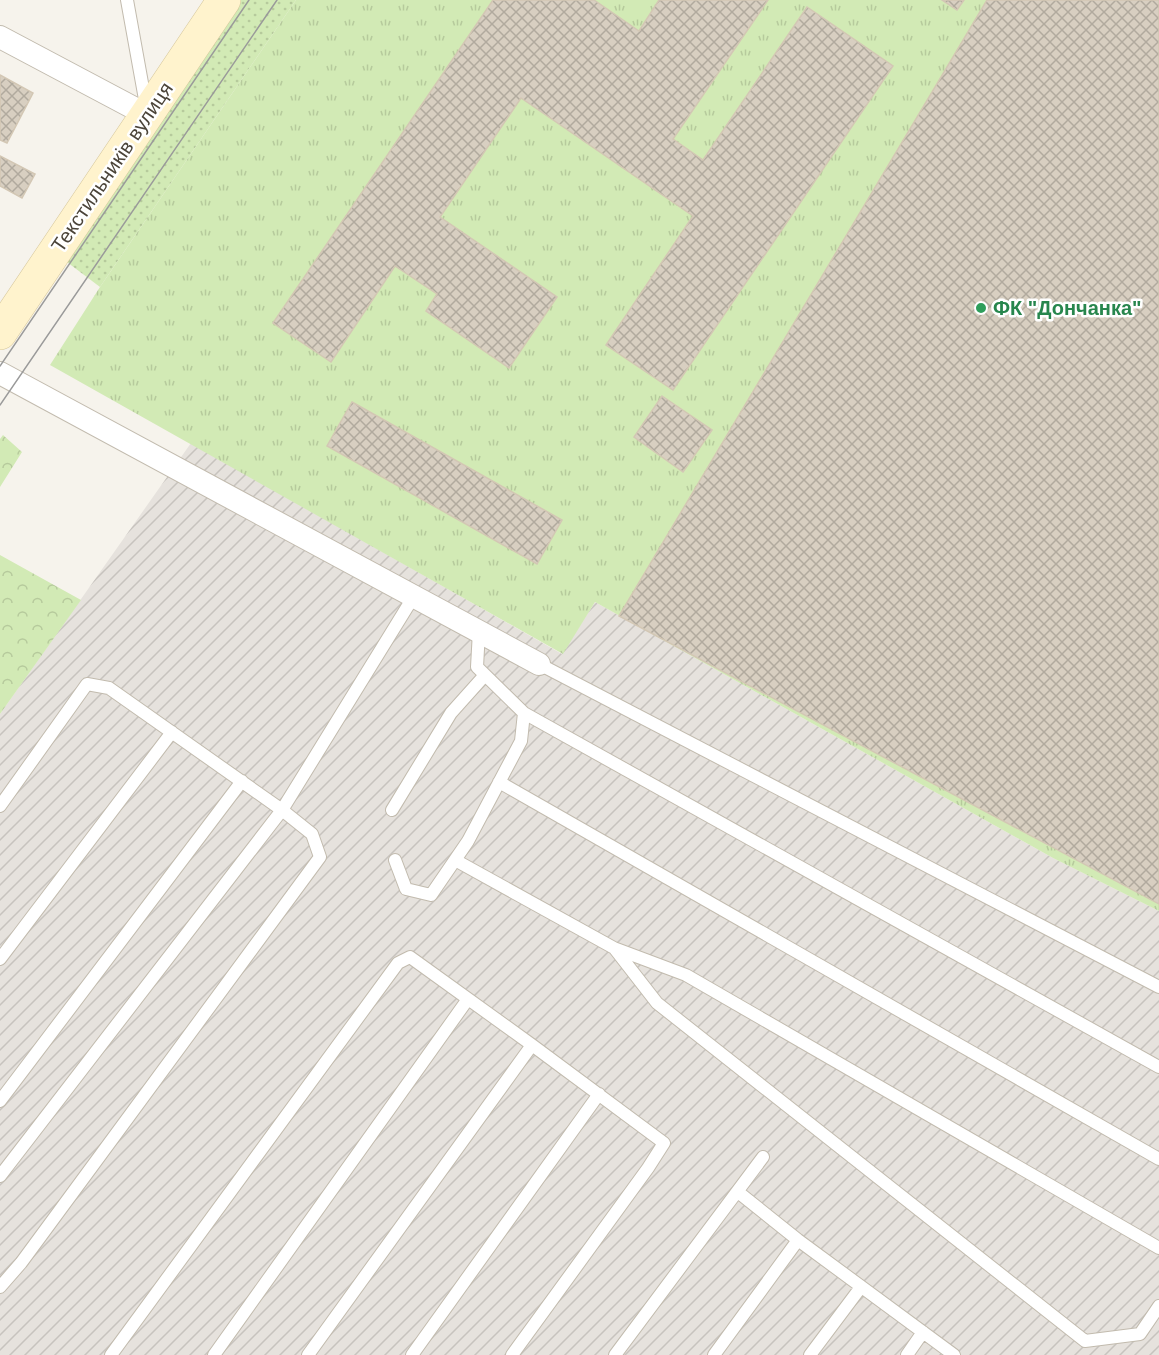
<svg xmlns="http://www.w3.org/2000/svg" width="1159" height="1355" font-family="Arial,sans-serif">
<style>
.industrial{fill:url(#industrial-furrows)}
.grass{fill:url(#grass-dots)}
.forest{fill:url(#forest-crowns)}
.park{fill:url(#park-tufts)}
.building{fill:url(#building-cross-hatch);stroke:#d3c7b4;stroke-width:1.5}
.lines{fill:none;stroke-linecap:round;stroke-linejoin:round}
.lane-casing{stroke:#c2bbae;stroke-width:14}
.street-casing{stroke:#c2bbae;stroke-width:24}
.secondary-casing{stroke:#d6c79b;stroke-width:34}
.lane{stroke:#fff;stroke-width:12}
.street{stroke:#fff;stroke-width:22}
.secondary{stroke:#fff3cd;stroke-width:33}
.tram{stroke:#9a9a9a;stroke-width:1.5}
.leisure-dot{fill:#2e9e5b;stroke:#fff;stroke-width:2}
.labels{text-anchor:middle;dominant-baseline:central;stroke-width:5;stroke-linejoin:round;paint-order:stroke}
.street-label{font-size:20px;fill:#4b4439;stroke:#fff}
.leisure-label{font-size:20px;font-weight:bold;fill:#27864d;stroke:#fff;text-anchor:start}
</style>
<defs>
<pattern id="industrial-furrows" width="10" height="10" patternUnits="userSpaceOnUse" patternTransform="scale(1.5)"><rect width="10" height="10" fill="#e6e2dd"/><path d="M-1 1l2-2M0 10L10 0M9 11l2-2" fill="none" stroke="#c7c3be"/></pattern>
<pattern id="grass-dots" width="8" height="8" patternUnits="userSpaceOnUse" patternTransform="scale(1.5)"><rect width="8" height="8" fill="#d2eab5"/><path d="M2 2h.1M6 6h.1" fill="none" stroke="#b6ca9c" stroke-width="1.8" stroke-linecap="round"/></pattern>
<pattern id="forest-crowns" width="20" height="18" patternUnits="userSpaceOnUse" patternTransform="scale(1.5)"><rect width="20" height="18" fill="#d2eab5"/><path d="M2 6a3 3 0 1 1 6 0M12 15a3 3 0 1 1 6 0" fill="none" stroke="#b6ca9c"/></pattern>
<pattern id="park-tufts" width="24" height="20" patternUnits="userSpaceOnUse" patternTransform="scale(1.5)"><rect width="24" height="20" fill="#d2eab5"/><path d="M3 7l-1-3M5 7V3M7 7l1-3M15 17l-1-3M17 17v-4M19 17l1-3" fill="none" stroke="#b6ca9c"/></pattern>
<pattern id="building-cross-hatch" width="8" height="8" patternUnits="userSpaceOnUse" patternTransform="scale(1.5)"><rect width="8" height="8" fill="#d8cfc1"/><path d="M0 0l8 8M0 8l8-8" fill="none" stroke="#b1aa9e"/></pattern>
</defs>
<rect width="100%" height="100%" fill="#f6f3ec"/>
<path class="industrial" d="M191,443L562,654L595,602L1053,858L1159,911V1355H0V714Z"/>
<path class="grass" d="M220,0H296L100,287L51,250Z"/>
<path class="forest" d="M3,435L22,452L0,487V439Z
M0,555L81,600L0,714Z"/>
<path class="park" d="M296,0H1159V911L1053,858L595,602L563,654L50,365L100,287Z"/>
<path class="building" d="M493,0H594L639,31L659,0H768L673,139L703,160L807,7L893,66L673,390L606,345L693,216L521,98L440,217L557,297L509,368L426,311L437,294L395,266L331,362L273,323Z
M942,0H964L957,10Z
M987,0H1159V904L619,616Z
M0,75L33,93L7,143L0,140Z
M0,156L35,174L22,198L0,186Z
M662,396L712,430L683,472L634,437Z
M352,402L562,520L537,564L327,446Z"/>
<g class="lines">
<defs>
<path id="lane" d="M127,0L146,105
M479,631L477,667L524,713L1159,1067
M539,664L1159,987
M499,782L1159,1159
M0,806L87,684L109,688L282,810L312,834L320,857L21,1263L0,1287
M392,810L451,713L485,675
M395,860L406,889L431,895L468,841L521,741L524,713
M455,860L614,948L686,975L1159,1248
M615,949L657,1003L1085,1341L1140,1334L1159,1306
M0,959L172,732
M0,1101L242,781
M0,1176L282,810L414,596
M738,1192L798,1240L954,1355
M111,1355L398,963L410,957L532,1045L664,1143L648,1168L512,1355
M214,1355L468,999
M308,1355L532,1045
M412,1355L599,1094
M615,1355L763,1157
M714,1355L798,1240
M810,1355L861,1287
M907,1355L923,1332"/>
<path id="street" d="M0,37L147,115
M0,373L539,664"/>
<path id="secondary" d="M0,333L224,0"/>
</defs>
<use href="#lane" class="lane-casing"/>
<use href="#street" class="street-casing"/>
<use href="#secondary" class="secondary-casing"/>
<use href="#lane" class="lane"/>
<use href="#street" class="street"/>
<use href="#secondary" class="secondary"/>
<path class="tram" d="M0,366L249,0
M0,405L277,0"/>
</g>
<circle class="leisure-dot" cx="981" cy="308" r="6"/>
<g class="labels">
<g class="street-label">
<text transform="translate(112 167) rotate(-56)">Текстильників вулиця</text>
</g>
<g class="leisure-label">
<text x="993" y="308">ФК "Дончанка"</text>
</g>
</g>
</svg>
